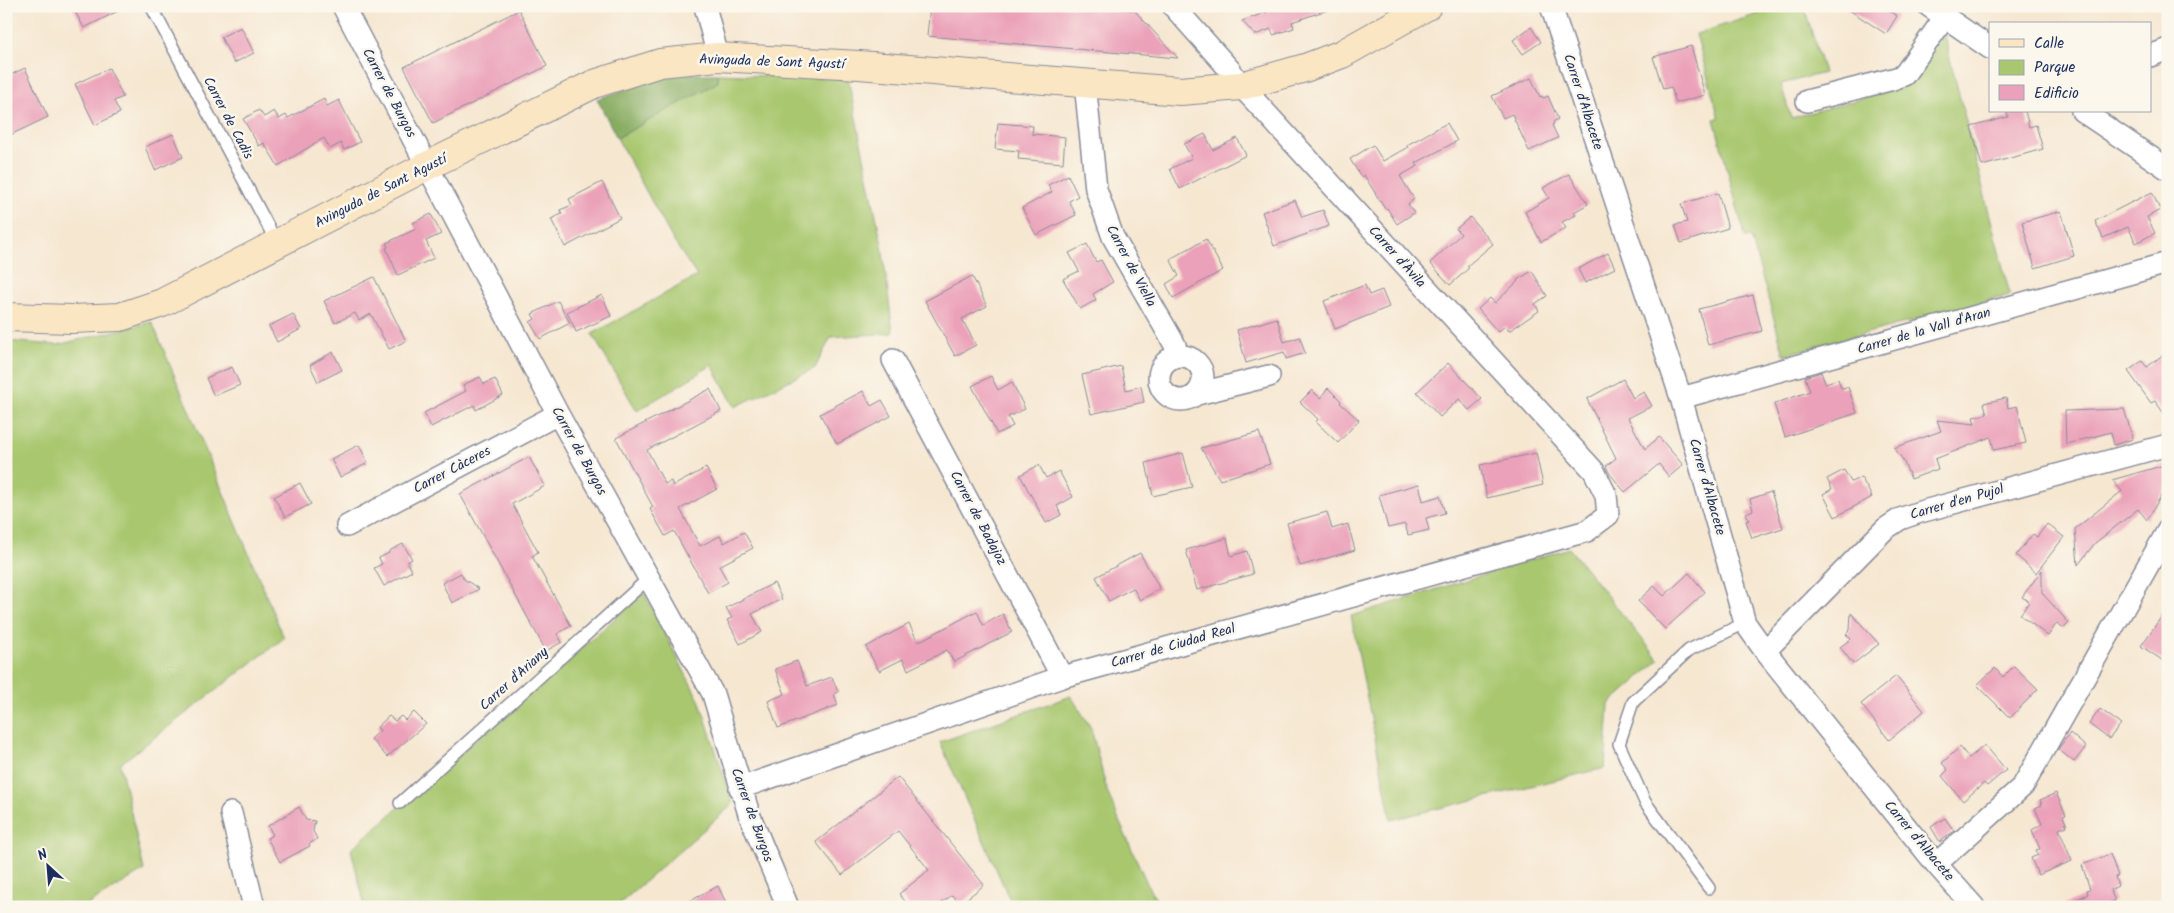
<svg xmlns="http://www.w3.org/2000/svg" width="2174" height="913" font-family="Kalam,sans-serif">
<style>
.green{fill:#a8c76e;stroke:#627b66}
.forest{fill:#86ac61;stroke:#506e60}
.building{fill:#eba1b9}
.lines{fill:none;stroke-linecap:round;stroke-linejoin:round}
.lane-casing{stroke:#888b98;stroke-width:14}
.street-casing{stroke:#888b98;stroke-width:24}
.secondary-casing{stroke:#888b98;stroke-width:30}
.lane{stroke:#fff;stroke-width:11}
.street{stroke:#fff;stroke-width:21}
.secondary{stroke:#fbe6c3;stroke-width:28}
.labels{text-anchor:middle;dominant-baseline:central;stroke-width:5;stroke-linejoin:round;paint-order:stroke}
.street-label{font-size:14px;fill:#1b2f5e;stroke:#fbf7ec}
</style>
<rect width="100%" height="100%" fill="#fbf7ec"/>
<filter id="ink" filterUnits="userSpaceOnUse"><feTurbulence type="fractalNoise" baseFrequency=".02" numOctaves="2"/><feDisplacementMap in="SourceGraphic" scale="10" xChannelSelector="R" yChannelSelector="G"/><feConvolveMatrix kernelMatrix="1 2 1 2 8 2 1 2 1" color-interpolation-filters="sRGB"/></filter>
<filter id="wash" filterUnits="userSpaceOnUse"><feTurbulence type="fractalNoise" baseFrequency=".0096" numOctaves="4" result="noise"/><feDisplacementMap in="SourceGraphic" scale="20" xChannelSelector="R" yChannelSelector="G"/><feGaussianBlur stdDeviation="1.12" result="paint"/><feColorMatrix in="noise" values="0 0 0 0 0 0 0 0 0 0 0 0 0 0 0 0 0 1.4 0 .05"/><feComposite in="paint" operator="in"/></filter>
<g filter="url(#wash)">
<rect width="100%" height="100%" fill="#f6e7d1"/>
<path class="green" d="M1783,6H1804L1824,73L1781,84L1791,118L1896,89L1911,82L1944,35L2010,295L1784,355L1751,237H1745L1714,119L1719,118L1696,34Z
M717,74L848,79L882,245L893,333L831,337L815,368L735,407L712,365L637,411L592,334L697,276L673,240L617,138L718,82Z
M152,322L284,638L120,764L144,870L84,907H6V341L57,345Z
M1569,548L1659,660L1609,704L1605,768L1391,820L1351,616Z
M644,593L700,702L733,804L616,907H365L351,849Z
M1071,696L1091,728L1107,791L1119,821L1151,892L1162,907H1013L940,742Z"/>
<path class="forest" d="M671,74H717L718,82L617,138L597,99Z"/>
<g id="blocks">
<path class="building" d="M72,6H128L84,28Z
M930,6H1062L1088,9V6L1134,10L1178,58L927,36Z
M1268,6H1330V9L1292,22L1294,28L1273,35L1271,29L1255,35L1242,21L1270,11Z
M1843,6H1882L1897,16L1886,34Z
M519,10L547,66L433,123L404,67Z
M241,27L254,53L234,63L221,37Z
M1531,27L1541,42L1523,54L1513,40Z
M1691,46L1705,95L1676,103L1671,87L1663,89L1653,57Z
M25,68L48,117L6,137V77Z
M109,68L123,97L114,101L120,113L95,125L75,84Z
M1531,78L1540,97L1542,96L1543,98L1548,96L1558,119L1553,122L1554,124L1552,125L1558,138L1529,151L1512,114L1503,118L1492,96Z
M324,99L327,106L339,100L360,142L344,150L341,143L330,149L324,138L278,166L264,143L259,146L243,119L259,110L264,117L274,111L279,119L286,115L288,118Z
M2007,111H2025L2029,127L2036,125L2043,149L1982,166L1971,127L2008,117Z
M998,123L1033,126L1032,134L1065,137L1063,163L1018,159L1019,151L995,149Z
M1447,123L1457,141L1416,163L1418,166L1400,176L1414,199L1408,204L1414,213L1397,224L1387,208L1385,209L1364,175L1361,177L1350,159L1373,145L1383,161L1408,147L1407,145Z
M173,134L183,157L155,170L145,147Z
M1205,134L1213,150L1237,138L1246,155L1180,189L1170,169L1192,158L1184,144Z
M1569,174L1588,204L1574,212L1576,215L1562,222L1566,228L1541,242L1525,212L1549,198L1543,188Z
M1068,175L1078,196L1069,201L1076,215L1036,235L1022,208L1052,192L1048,185Z
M602,182L620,218L565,247L551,219L562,214L560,210L572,205L569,199Z
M2152,192L2160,210L2147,217L2155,233L2136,243L2128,227L2103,238L2095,221Z
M1718,193L1728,228L1681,243L1675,225L1687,222L1681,204Z
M1295,200L1302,217L1323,210L1329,226L1274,246L1262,212Z
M2061,211L2074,256L2035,268L2022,222Z
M431,214L441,234L426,241L434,258L398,275L386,248L388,247L386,243L416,229L413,223Z
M1470,217L1493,244L1467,266L1469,268L1450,285L1430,263L1461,234L1456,229Z
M1206,239L1223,270L1173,298L1166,284L1179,276L1170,259Z
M1087,244L1096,262L1101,260L1113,282L1093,294L1096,300L1080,309L1063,279L1079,271L1069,253Z
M1608,253L1615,268L1585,283L1578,269Z
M1532,271L1547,296L1535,304L1539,311L1509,331L1505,326L1498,332L1478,309L1490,298L1495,303L1518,281L1517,280Z
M972,276L987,306L962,319L976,345L955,356L925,301Z
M374,277L406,341L389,349L371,314L359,320L355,313L335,323L324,301Z
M1365,285L1369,295L1382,290L1389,307L1335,329L1324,301Z
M602,295L611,316L576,332L567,312Z
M1753,295L1762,331L1708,345L1699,309Z
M558,301L570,323L540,339L530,322L535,319L532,314Z
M293,314L301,329L277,342L269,326Z
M1277,318L1284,342L1300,337L1305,353L1286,359L1284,352L1246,363L1237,330Z
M2168,351V419L2155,401L2151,403L2128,371L2142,361L2147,367Z
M333,352L342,370L318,382L310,365Z
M1448,363L1482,399L1469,410L1459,399L1440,417L1417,392Z
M1121,366L1126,390L1141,386L1144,402L1091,414L1082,375Z
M232,367L240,385L214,396L206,378Z
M1821,372L1825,383L1838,379L1841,388L1848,387L1857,413L1785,437L1774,404L1810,391L1805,377Z
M991,376L998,390L1012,382L1025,409L1008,417L1013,426L997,434L972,386Z
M480,377L484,384L495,379L503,395L476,410L474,405L431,427L424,413L466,391L463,385Z
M1623,379L1633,398L1644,392L1652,406L1628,418L1645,449L1659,437L1683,465L1669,477L1659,464L1625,492L1610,474L1606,466L1616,458L1587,399Z
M1328,388L1341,401L1340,403L1359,420L1338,443L1316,422L1318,419L1300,402L1312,390L1320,398Z
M710,389L721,411L647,450L665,484L671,481L673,486L706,468L717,489L680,509L700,546L720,536L724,543L744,532L753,548L719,566L728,582L708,593L674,531L665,536L650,509L653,507L616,438Z
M863,391L871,406L882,400L891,416L837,444L820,414Z
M2006,398L2008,408L2017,406L2026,443L1994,450L1991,437L1935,459L1938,469L1911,479L1903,460L1894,448L1941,431L1937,420L1975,424L1973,417L1987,414L1984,403Z
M2124,409L2133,439L2114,445L2111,432L2066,444L2065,411Z
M1259,432L1270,464L1220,480L1201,448Z
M359,445L368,463L340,477L331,459Z
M1183,453L1192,487L1153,496L1146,463Z
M1536,453L1543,485L1487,498L1480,465Z
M529,457L545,486L512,504L538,552L532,556L571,626L557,634L562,642L546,651L460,494Z
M2168,464V484L2147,520L2138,509L2095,543L2078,565L2075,529L2122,491L2112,480Z
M1039,465L1046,478L1059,471L1073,497L1057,506L1061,515L1046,523L1020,475Z
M1844,470L1851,482L1861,477L1872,497L1835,517L1823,494L1832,489L1827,479Z
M300,483L311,504L285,517L274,497Z
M1419,484L1423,501L1440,496L1445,513L1426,518L1429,530L1408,535L1405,524L1388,528L1379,495Z
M1771,492L1783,528L1752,538L1746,521L1749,520L1746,513L1753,510L1750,499Z
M1327,512L1332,529L1348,524L1355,550L1300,566L1287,523Z
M2047,524L2064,537L2036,573L2016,555L2033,534L2037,537Z
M1227,538L1231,556L1247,551L1253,574L1197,590L1186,550Z
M403,544L412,559L407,562L412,571L384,586L374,568L382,564L379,558L389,553V551Z
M1140,553L1160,589L1140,600L1133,588L1109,601L1096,577Z
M2042,570V593L2069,623L2064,628L2057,623L2048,636L2020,615L2029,602L2022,597Z
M461,573L464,579L479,589L452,603L442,583Z
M1689,573L1705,592L1665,629L1638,601L1654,586L1664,596Z
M774,583L782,599L752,614L762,632L740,644L727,620L732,618L726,608Z
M2168,607V664L2141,646Z
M977,611L983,625L1003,614L1012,632L954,662L947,650L908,670L903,659L879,671L866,647L909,624L918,642Z
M1851,613L1879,644L1853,664L1840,647L1851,639L1846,634L1850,630Z
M797,661L807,686L832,677L838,692L834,694L838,705L778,728L768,701L785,694L775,669Z
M2014,666L2038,689L2010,718L1977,685L1995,668L2003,677Z
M1896,676L1924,711L1889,740L1861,704Z
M2100,709L2121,724L2109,739L2089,724Z
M414,712L426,724L387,757L371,739L380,731L377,727L389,716L395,721L401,716L405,720Z
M2070,733L2086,747L2074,762L2058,749Z
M1985,745L2006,770L1987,786L1984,783L1963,801L1942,776L1948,770L1942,763L1960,747L1969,758Z
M898,777L984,885L960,904L952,895L937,907H910L899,894L929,870L898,831L842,875L816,842Z
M2056,793L2066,815L2063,816L2067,826L2059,829L2072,861L2038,875L2031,858L2038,855L2036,850L2040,849L2032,830L2042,824L2035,808L2042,805L2040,800Z
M299,807L306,820L315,821L313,831L317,839L309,844L310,846L280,862L267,838L273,835L268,826Z
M1945,818L1954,831L1940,842L1931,827Z
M2110,854L2118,876L2115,877L2118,886L2110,890L2115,901L2111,902L2113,907H2060L2088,894L2087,890L2090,889L2082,865Z
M718,886L728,907H679Z"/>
</g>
</g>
<g filter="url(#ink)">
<use href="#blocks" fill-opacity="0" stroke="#888b98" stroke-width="1"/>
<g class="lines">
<defs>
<path id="lane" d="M151,6L277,243
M400,803L649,578
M1709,888L1645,802L1619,744L1633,702L1689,650L1745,623"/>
<path id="street" d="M343,6L558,414L713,694L749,814L788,907
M705,6L718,57
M1551,6L1681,398L1745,623L1765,651L1936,864L1974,907
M1929,6L1990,48
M2150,56L2168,49
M1085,83L1096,189L1113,237L1175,345L1177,355
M1807,101L1893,79L1904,75L1945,17
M2082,111L2168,169
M1159 378a22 22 0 1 1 44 0a22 22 0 1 1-44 0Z
M893,360L1062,677
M1197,394L1269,376
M1681,398L2168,263
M347,526L558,414
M1765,651L1885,529L1900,519L1920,512L2168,445
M740,788L1062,677L1587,531L1608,515L1606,495L1594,471L1266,113L1241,86L1230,70L1173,6
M231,813L254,907
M1936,864L2023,786L2168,530"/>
<path id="secondary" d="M6,317L72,319L120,317L162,303L427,166L594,84L660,63L718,57L859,65L1180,91L1241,86L1305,68L1342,54L1427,6"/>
</defs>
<use href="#lane" class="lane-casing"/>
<use href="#street" class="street-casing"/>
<use href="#secondary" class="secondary-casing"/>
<use href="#lane" class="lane"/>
<use href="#street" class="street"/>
<use href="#secondary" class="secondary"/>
</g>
</g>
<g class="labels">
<g class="street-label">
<text transform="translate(772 62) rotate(2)">Avinguda de Sant Agustí</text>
<text transform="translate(389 93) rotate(62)">Carrer de Burgos</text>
<text transform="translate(1583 102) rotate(72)">Carrer d'Albacete</text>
<text transform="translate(228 118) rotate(62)">Carrer de Cadis</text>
<text transform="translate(381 191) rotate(-27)">Avinguda de Sant Agustí</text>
<text transform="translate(1397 257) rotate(48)">Carrer d'Àvila</text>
<text transform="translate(1131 266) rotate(62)">Carrer de Viella</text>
<text transform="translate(1924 331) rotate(-16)">Carrer de la Vall d'Aran</text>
<text transform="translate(579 451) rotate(61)">Carrer de Burgos</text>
<text transform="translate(452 470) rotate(-28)">Carrer Càceres</text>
<text transform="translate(1707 487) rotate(74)">Carrer d'Albacete</text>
<text transform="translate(1957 502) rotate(-16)">Carrer d'en Pujol</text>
<text transform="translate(978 518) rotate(62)">Carrer de Badajoz</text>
<text transform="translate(1173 646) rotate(-16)">Carrer de Ciudad Real</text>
<text transform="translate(514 679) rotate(-42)">Carrer d'Ariany</text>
<text transform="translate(752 815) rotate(70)">Carrer de Burgos</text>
<text transform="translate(1919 841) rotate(50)">Carrer d'Albacete</text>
</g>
</g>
<rect width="2174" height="913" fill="none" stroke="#fbf7ec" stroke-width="25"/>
<rect x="1989" y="22" width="162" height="90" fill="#fbf7ec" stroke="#a1a7b3"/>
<rect x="1999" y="39" width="25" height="8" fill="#fbe6c3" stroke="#a1a7b3"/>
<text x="2034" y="48" font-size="15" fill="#1b2f5e">Calle</text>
<rect x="1999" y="60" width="25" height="15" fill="#a8c76e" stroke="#a1a7b3"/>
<text x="2034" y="72" font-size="15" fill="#1b2f5e">Parque</text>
<rect x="1999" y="85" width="25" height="15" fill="#eba1b9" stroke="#a1a7b3"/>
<text x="2034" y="98" font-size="15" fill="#1b2f5e">Edificio</text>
<g transform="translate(48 866) rotate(334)" stroke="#fbf7ec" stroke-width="4" paint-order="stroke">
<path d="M0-4L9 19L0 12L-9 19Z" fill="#1b2f5e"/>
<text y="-8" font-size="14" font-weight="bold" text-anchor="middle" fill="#1b2f5e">N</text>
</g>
</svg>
